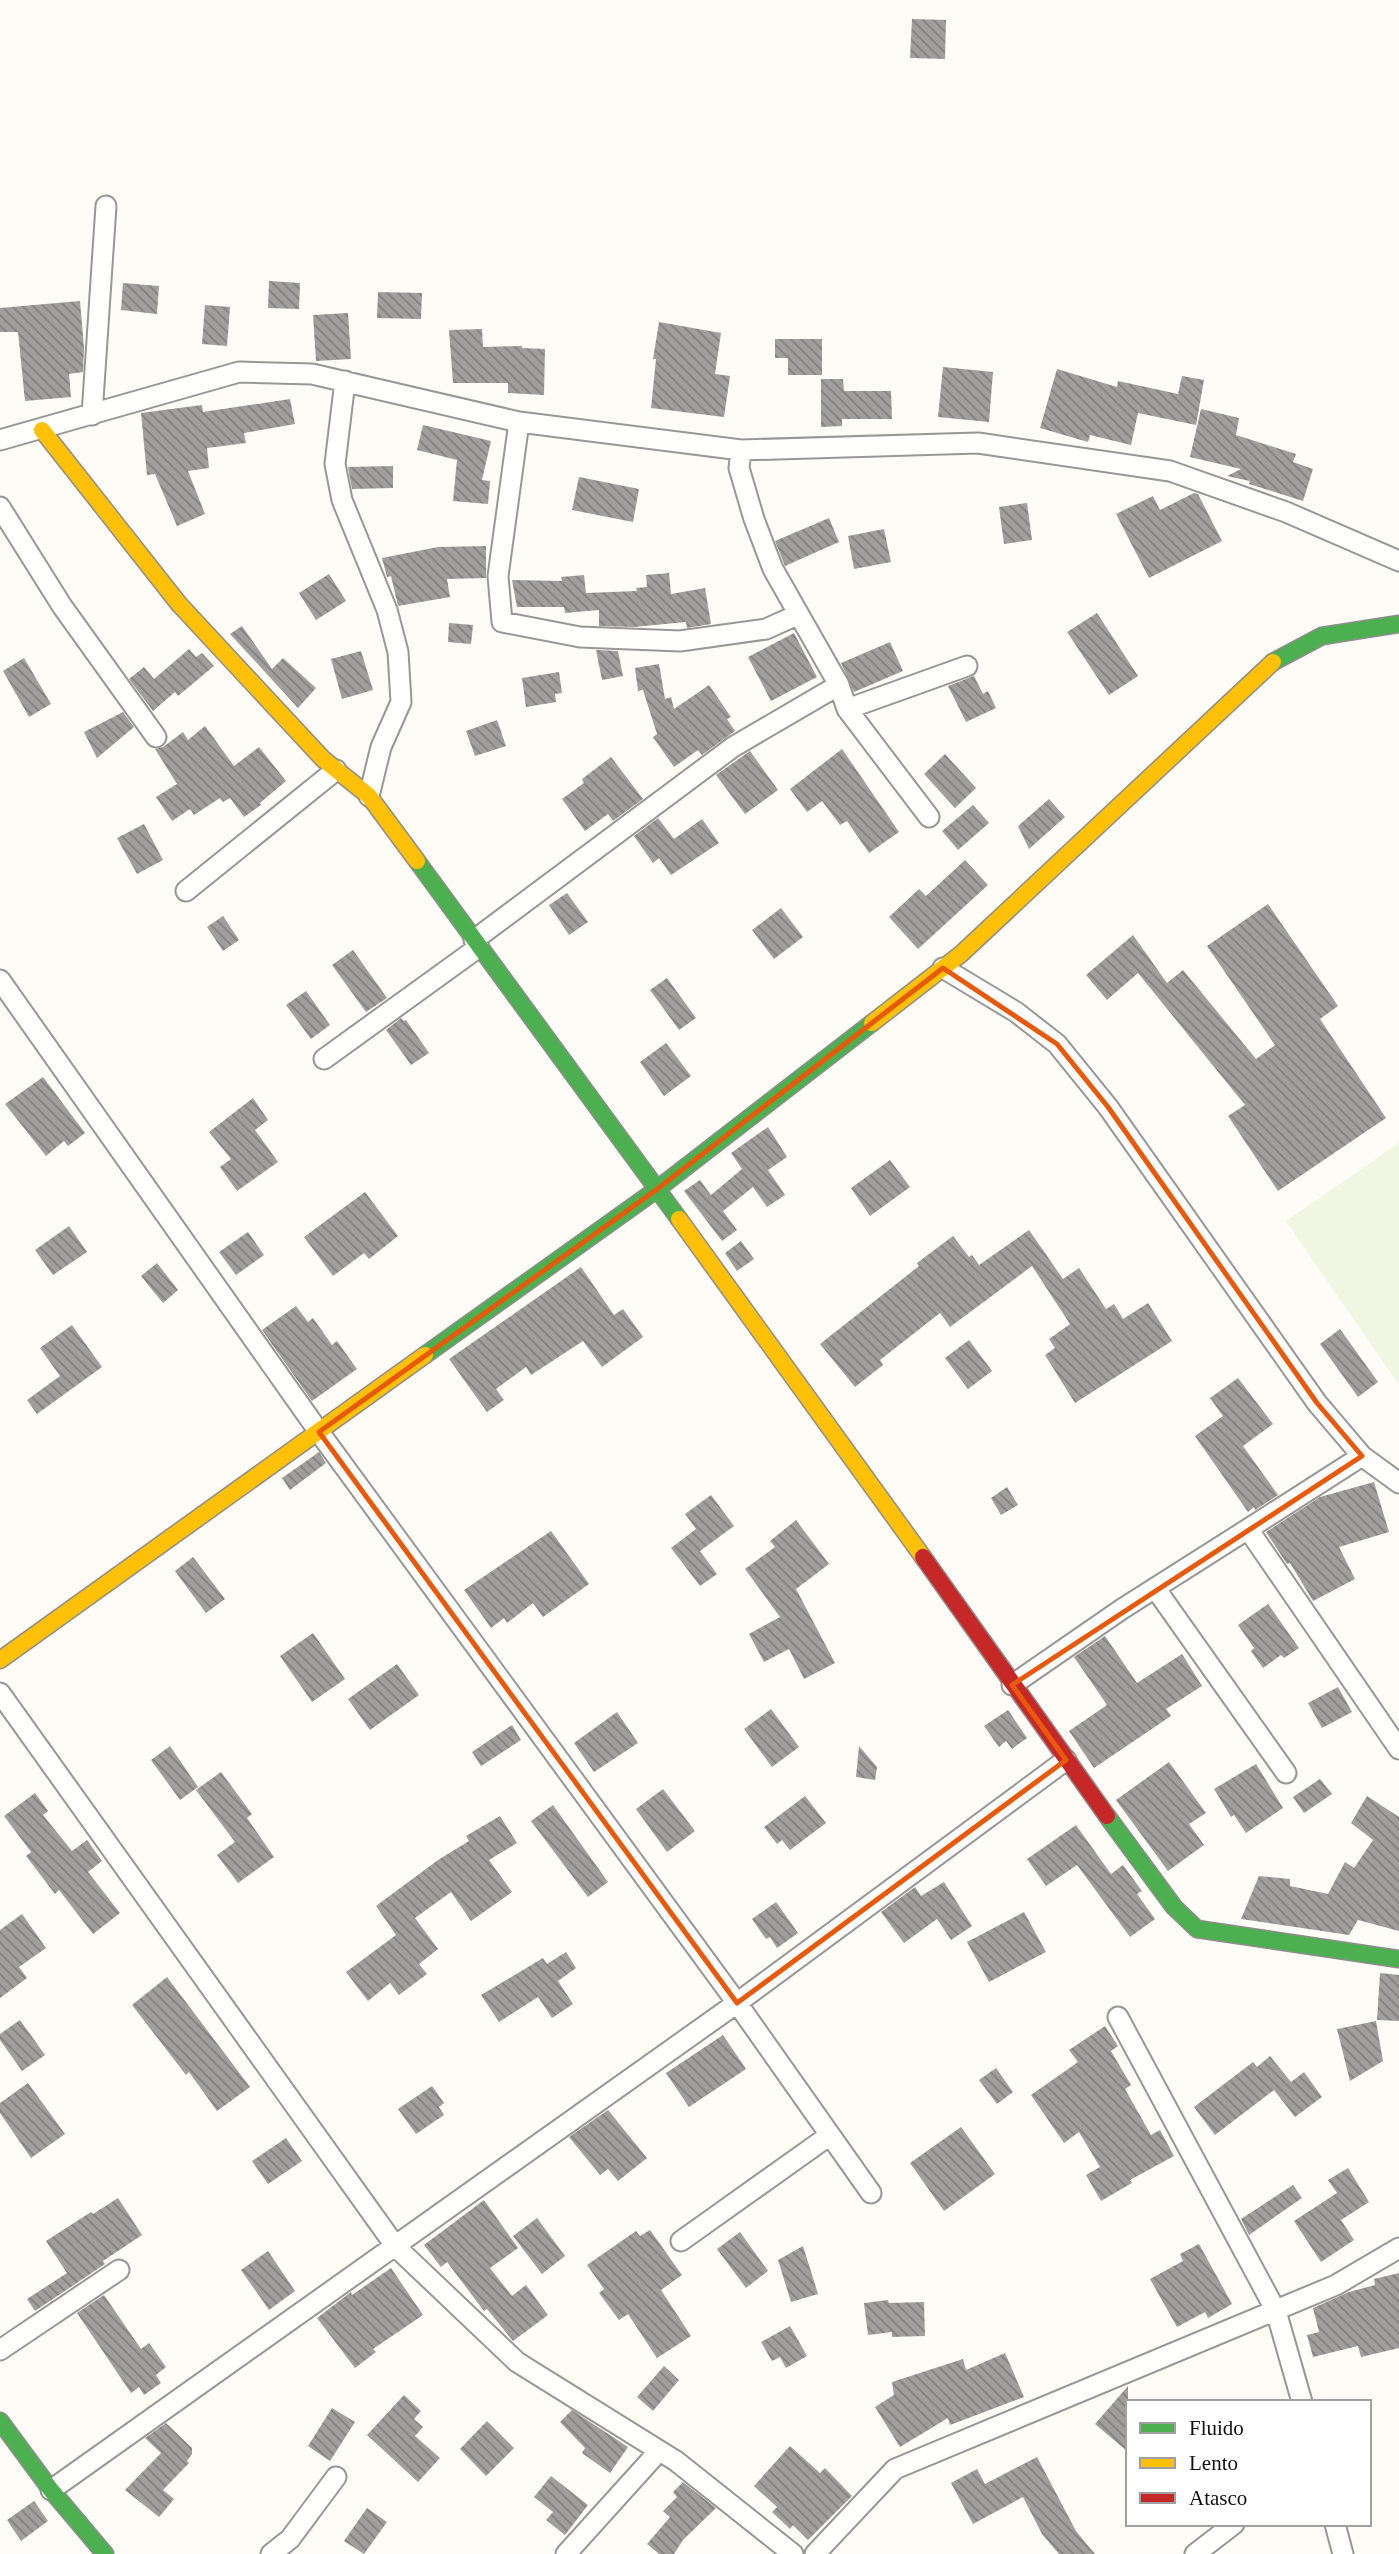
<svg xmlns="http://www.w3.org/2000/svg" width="1399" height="2554" font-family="'Times New Roman',serif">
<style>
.pitch{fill:#f0f6e1}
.building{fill:url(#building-back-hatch)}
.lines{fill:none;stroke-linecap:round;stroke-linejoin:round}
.street-casing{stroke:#979795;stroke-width:23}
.fast-casing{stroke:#8e8d8b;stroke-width:19}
.slow-casing{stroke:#8e8d8b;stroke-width:19}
.jam-casing{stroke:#8e8d8b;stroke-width:19}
.street{stroke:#fffffe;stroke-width:19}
.fast{stroke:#4caf50;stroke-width:16}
.slow{stroke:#ffc107;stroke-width:16}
.jam{stroke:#c62828;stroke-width:16}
.marked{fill:none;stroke:#e8590c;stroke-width:5;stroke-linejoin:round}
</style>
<defs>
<pattern id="building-back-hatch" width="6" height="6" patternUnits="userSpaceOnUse" patternTransform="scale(1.75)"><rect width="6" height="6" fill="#a19f9c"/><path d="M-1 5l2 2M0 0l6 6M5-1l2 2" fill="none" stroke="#82807e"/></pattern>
</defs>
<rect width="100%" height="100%" fill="#fdfcf7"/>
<path class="pitch" d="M1399,1143V1385L1286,1221Z"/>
<path class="building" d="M912,19L946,20L945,59L910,58Z
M269,281L300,283L299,309L268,308Z
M123,283L159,286L157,314L121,310Z
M378,292L422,293L421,319L377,318Z
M80,301L84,348L83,372L69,374L71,397L25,401L18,332H0V308Z
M205,305L230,307L227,346L202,344Z
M348,313L351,359L316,361L313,315Z
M659,322L721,333L715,374L730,376L724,417L651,408L656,359H653Z
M482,329L483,347L522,346V348L545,349L544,395L508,393V383H453L449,330Z
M775,339H822V375H788V358H775Z
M943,367L993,372L989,422L938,417Z
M1057,369L1117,387L1118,381L1178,394L1182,376L1204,380L1196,425L1138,413L1131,445L1090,435L1088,442L1040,428Z
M821,379H843L844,391H891L892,419H842V426L821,427Z
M290,399L295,424L244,433L246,443L207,448L209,468L188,471L205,514L177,526L155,474L147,475L141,413L202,405L203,412Z
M1201,409L1239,418L1236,435L1296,454L1293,462L1313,469L1303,501L1249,484L1250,481L1227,476L1241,469L1190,457Z
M423,425L491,441L482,480L490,481L488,504L453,501L457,460L417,450Z
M393,466V488L352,489L348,467Z
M579,477L639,489L633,522L572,510Z
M1194,493L1198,494L1222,541L1149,578L1116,514L1153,496L1160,510Z
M1027,503L1032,540L1004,544L999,507Z
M829,518L839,542L785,566L775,541Z
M884,529L891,562L854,569L848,536Z
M486,546V578L447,579L450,597L398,606L391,576L387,577L382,558L438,547Z
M669,573L671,594L705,588L711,624L687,628L686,622L634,627L599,626V610L565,613L564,607H517L512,580L562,581L561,577L584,575L586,593L637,591L636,588L647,587L646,575Z
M329,574L346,601L316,620L299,593Z
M1097,613L1138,676L1109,695L1067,632Z
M449,623L473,625L471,644L448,642Z
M242,626L272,669L283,658L316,688L298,708L230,634Z
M794,633L817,677L771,701L748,657Z
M890,642L903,671L854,692L841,663Z
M189,649L196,657L202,653L214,666L178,696L175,692L153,711L129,679L144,667L154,679Z
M596,650L618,651L623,676L602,680Z
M361,651L373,690L342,699L331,659Z
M24,658L51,704L29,717L3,671Z
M659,664L665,699L671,697L674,709L709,685L731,717L727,719L735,731L702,755L698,750L674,767L653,737L657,734L643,690L638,691L635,668Z
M559,672L562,693L555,694L556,702L526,707L522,678Z
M974,676L983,694L988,691L996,708L966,722L948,686Z
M123,712L134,727L97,758L84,732Z
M497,720L506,746L475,756L466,731Z
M205,726L234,766L259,747L286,781L260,803L261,805L244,817L230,798L223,802L220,798L194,815L190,809L172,821L156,797L177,784L155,749L163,747L183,732L188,740Z
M842,749L899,832L869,853L847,821L840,825L822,801L807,812L790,789Z
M750,751L778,790L745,814L716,775Z
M945,754L976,788L955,808L924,774Z
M611,757L643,799L613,821L608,814L585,831L562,799L584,783L582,779Z
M1049,799L1065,817L1029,849L1018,826Z
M973,805L989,823L958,850L942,831Z
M658,818L674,839L702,819L719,843L671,875L659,858L653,863L634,836Z
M144,824L163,860L137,874L117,838Z
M965,860L988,885L918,949L889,917L919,889L926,896Z
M567,893L588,922L569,935L549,905Z
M1268,904L1338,1006L1320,1019L1386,1118L1278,1191L1228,1116L1245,1105L1138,973L1107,1000L1086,975L1133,935L1167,983L1183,970L1256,1059L1275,1045L1207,946Z
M781,908L803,937L774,959L752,930Z
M223,916L239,940L223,951L207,927Z
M353,950L387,998L366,1012L332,965Z
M667,978L696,1018L679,1030L650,990Z
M306,991L330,1025L311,1039L286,1005Z
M401,1018L404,1021L406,1020L429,1053L411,1065L386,1030Z
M666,1043L691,1076L664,1096L640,1062Z
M43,1077L85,1133L68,1146L64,1141L46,1156L5,1104Z
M253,1098L268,1120L255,1130L278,1162L237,1191L220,1167L231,1159L209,1132Z
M768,1127L787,1157L768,1170L785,1195L767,1207L753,1187L723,1211L737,1230L722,1241L684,1191L700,1180L711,1195L742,1169L731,1153Z
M890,1160L910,1187L870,1216L851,1188Z
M365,1192L398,1236L369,1259L364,1253L333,1276L304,1237Z
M69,1226L87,1252L53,1275L35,1250Z
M1029,1230L1063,1279L1079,1268L1106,1309L1114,1304L1123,1319L1148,1303L1172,1341L1075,1403L1045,1355L1055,1348L1049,1339L1070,1324L1032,1266L950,1327L940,1313L880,1360L883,1365L855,1387L820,1344L919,1266L917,1263L953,1236L969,1257L972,1255L979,1265Z
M248,1232L264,1255L236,1275L219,1252Z
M741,1241L754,1259L737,1271L725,1253Z
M157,1263L178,1290L163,1303L141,1276Z
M581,1267L614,1315L623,1309L643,1337L602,1367L583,1341L531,1375L526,1367L496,1389L504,1400L487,1412L449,1359Z
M296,1306L308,1322L313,1318L332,1345L337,1341L357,1369L312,1401L262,1330Z
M72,1325L102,1367L37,1414L27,1400L60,1376L40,1348Z
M1340,1329L1378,1382L1358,1397L1320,1344Z
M969,1340L992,1371L968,1389L945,1358Z
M1238,1378L1273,1424L1243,1446L1278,1495L1255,1510L1254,1507L1248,1512L1195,1436L1223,1416L1210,1398Z
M319,1452L326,1463L290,1490L282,1478Z
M1374,1482L1389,1532L1339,1547L1355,1579L1313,1601L1290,1563L1287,1564L1266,1532L1320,1497Z
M1007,1487L1018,1505L1001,1515L991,1498Z
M711,1495L734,1526L700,1551L717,1574L700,1586L671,1548L696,1529L685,1514Z
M796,1520L829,1564L796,1589L835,1663L804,1679L789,1649L764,1662L749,1634L780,1617L745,1569L775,1547L770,1541Z
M551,1531L589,1584L543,1617L533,1603L507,1623L504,1618L491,1628L464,1590Z
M193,1557L225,1599L206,1613L175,1571Z
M1268,1604L1299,1648L1284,1658L1281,1655L1263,1668L1251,1651L1254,1648L1238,1625Z
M313,1633L345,1679L312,1702L280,1656Z
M1105,1636L1137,1683L1182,1654L1202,1686L1166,1709L1171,1716L1094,1768L1069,1731L1107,1705L1074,1657Z
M397,1664L419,1695L370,1730L348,1699Z
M1338,1687L1352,1712L1322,1728L1308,1703Z
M771,1709L799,1747L772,1767L744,1729Z
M1008,1710L1027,1738L1012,1749L1006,1741L999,1747L984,1726Z
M617,1712L638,1743L594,1772L574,1743Z
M512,1725L521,1740L481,1766L472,1752Z
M170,1746L198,1787L180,1800L151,1760Z
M859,1746L877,1767L875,1780L856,1777Z
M1169,1762L1206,1813L1189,1824L1204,1845L1168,1871L1116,1800Z
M1256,1764L1283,1808L1246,1833L1234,1815L1231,1817L1214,1789Z
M221,1772L252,1814L247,1818L274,1857L238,1883L217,1855L235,1842L196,1790Z
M1320,1779L1332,1794L1304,1813L1293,1797Z
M663,1789L695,1831L667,1852L636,1809Z
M35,1793L48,1811L43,1815L72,1851L87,1840L102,1861L88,1872L120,1913L93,1934L59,1890L55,1894L26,1856L31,1852L4,1816Z
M805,1796L826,1823L790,1850L782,1840L777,1844L764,1827Z
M1367,1796L1399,1817V1931L1358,1920L1349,1935L1241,1919L1259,1876L1290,1879V1886L1328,1894L1345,1862L1354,1868L1373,1840L1351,1823Z
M553,1805L608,1882L588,1897L531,1821Z
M500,1816L517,1843L489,1860L512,1892L471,1921L451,1892L415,1918L438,1949L419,1964L427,1974L399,1995L390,1983L368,2001L346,1972L396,1935L376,1906L438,1860L469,1841L466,1836Z
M1076,1825L1111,1874L1123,1865L1142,1891L1137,1894L1155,1919L1130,1937L1077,1865L1046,1886L1027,1859Z
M944,1882L972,1926L951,1940L937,1919L904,1943L881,1912L915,1887L921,1896Z
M776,1902L798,1933L777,1948L770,1937L766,1939L752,1919Z
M1024,1912L1046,1952L989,1982L967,1942Z
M22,1914L46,1948L19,1967L27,1978L0,1998V1930Z
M566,1952L576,1968L558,1981L573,2004L552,2018L538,1997L499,2022L481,1995L543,1958L547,1964Z
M1380,1973L1399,1975V2021L1377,2020Z
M167,1977L250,2087L217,2111L189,2072L186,2075L132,2005Z
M20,2020L45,2055L22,2071L0,2040V2034Z
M1376,2021L1383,2061L1350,2081L1337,2029Z
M1105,2026L1118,2046L1111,2051L1131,2085L1125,2089L1151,2135L1160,2130L1174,2156L1130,2180L1132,2183L1101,2201L1086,2175L1100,2167L1079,2132L1064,2143L1031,2095L1078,2062L1069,2050Z
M723,2035L746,2069L689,2107L666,2073Z
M1270,2056L1291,2082L1304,2072L1322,2097L1295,2117L1274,2090L1215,2135L1194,2107L1253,2062L1257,2067Z
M996,2068L1013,2092L997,2104L979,2080Z
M28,2083L65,2134L31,2158L0,2113V2103Z
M432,2086L444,2103L439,2107L444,2115L416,2134L398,2109Z
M608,2110L647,2158L618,2181L608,2169L600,2175L569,2137Z
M961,2127L995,2174L944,2211L910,2163Z
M286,2138L302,2161L268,2184L252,2161Z
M1348,2168L1369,2202L1341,2220L1354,2240L1321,2262L1294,2221L1337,2193L1328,2180Z
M1293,2185L1302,2198L1249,2235L1241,2219Z
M118,2198L142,2235L103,2261L105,2264L35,2311L27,2299L67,2273L46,2241L91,2212L93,2214Z
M484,2200L518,2248L490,2268L512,2296L526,2285L548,2315L513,2341L487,2309L484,2311L447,2262L441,2267L424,2245Z
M537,2218L565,2256L542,2274L513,2236Z
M650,2230L682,2275L661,2290L691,2336L657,2358L628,2314L619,2320L599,2293L604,2289L587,2265L636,2231L640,2236Z
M740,2232L768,2271L746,2288L717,2249Z
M1199,2244L1232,2304L1208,2318L1205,2312L1177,2327L1150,2279L1183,2261L1180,2254Z
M803,2246L818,2294L791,2302L778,2260Z
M268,2251L295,2291L269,2310L241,2270Z
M391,2268L423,2315L373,2349L376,2352L355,2368L317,2318L351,2292L352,2295Z
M1399,2273V2348L1361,2357L1358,2346L1313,2357L1307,2335L1319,2332L1313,2308L1349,2292L1375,2285L1374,2279Z
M104,2295L141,2349L149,2343L166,2367L156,2375L161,2383L144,2395L139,2387L131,2393L77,2313Z
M888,2300L889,2303L924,2302L925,2336L892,2337V2332L868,2335L864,2303Z
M790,2326L807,2356L786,2368L780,2357L772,2361L761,2342Z
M1005,2353L1024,2397L950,2425L948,2418L900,2447L875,2407L894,2395L892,2382L963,2359L966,2370Z
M664,2366L679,2380L653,2411L637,2397Z
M1128,2386V2452L1095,2424Z
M404,2395L421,2411L414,2419L423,2427L415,2436L440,2458L418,2482L367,2435Z
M332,2408L355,2422L330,2461L308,2446Z
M572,2410L628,2447L610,2473L582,2453L585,2448L560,2422Z
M487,2421L514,2448L486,2476L460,2449Z
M166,2423L192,2448V2454L187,2461L189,2463L163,2490L174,2499L159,2517L125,2490L161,2453L145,2438Z
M790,2446L820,2473L825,2468L852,2496L808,2540L793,2525L790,2529L772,2512L777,2507L754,2486Z
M1037,2457L1076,2531L1095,2554H1059L1042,2534L1023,2497L973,2524L951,2483L977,2469L985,2484Z
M551,2476L588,2505L565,2535L546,2520L553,2512L534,2497Z
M683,2482L716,2508L683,2540L674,2554H659L647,2544L670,2517L663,2511L677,2497L673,2492Z
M34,2501L48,2521L21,2541L7,2520Z
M367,2508L387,2522L364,2554L344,2541Z"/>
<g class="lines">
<defs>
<path id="street" d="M345,381L335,464L342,500L387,610L398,652L401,702L381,747L369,796
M92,415L106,206
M519,422L498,576L502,622L580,637L680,641L766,629L797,615
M0,440L239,372L312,374L519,422L741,450L978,443L1170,471L1286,512L1399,561
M741,450L739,468L754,519L773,569L839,685L847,709L967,666
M0,507L62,606L156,737
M847,709L929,817
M186,891L336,770
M474,940L733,747L839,685
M943,968L1016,1012L1057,1044L1108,1107L1317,1403L1362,1456L1399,1483
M0,980L319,1432L737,2003L871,2193
M324,1059L479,947
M1248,1529L1362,1456
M1155,1588L1286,1773
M1012,1685L1122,1609L1248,1529L1399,1749
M0,1693L396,2247L517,2362L676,2461L793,2554
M1118,2017L1276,2311L1302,2402
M681,2241L830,2135
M0,2350L119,2270
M51,2490L737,2003L1066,1760
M1335,2524L1343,2554
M271,2554L290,2539L336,2477
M566,2554L659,2451
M815,2554L895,2469L1336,2285L1399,2248
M1195,2554L1234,2524"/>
<path id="fast" d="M1273,662L1322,636L1399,624
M417,861L679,1219
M425,1355L656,1190L872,1023
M1107,1816L1174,1907L1197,1929L1399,1959
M0,2421L51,2490L105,2554"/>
<path id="slow" d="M42,430L179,604L323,759L369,796L417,861
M872,1023L961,954L1273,662
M679,1219L923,1557
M0,1660L425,1355"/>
<path id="jam" d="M923,1557L1107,1816"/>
</defs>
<use href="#street" class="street-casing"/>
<use href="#fast" class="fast-casing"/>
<use href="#slow" class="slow-casing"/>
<use href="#jam" class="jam-casing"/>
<use href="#street" class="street"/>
<use href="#fast" class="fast"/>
<use href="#slow" class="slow"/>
<use href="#jam" class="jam"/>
</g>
<path class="marked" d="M943,968L1057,1044L1108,1107L1317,1403L1362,1456L1012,1685L1066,1760L737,2003L319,1432L656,1190Z"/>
<rect x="1126" y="2400" width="245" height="126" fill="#ffffff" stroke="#a0a0a0" stroke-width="2"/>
<rect x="1140" y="2423" width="35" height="10" fill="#4caf50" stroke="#a0a0a0" stroke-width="2"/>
<text x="1189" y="2435" font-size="21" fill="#111111">Fluido</text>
<rect x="1140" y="2458" width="35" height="10" fill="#ffc107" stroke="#a0a0a0" stroke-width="2"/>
<text x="1189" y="2470" font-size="21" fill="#111111">Lento</text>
<rect x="1140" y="2493" width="35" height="10" fill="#c62828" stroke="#a0a0a0" stroke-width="2"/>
<text x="1189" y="2505" font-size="21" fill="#111111">Atasco</text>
</svg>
